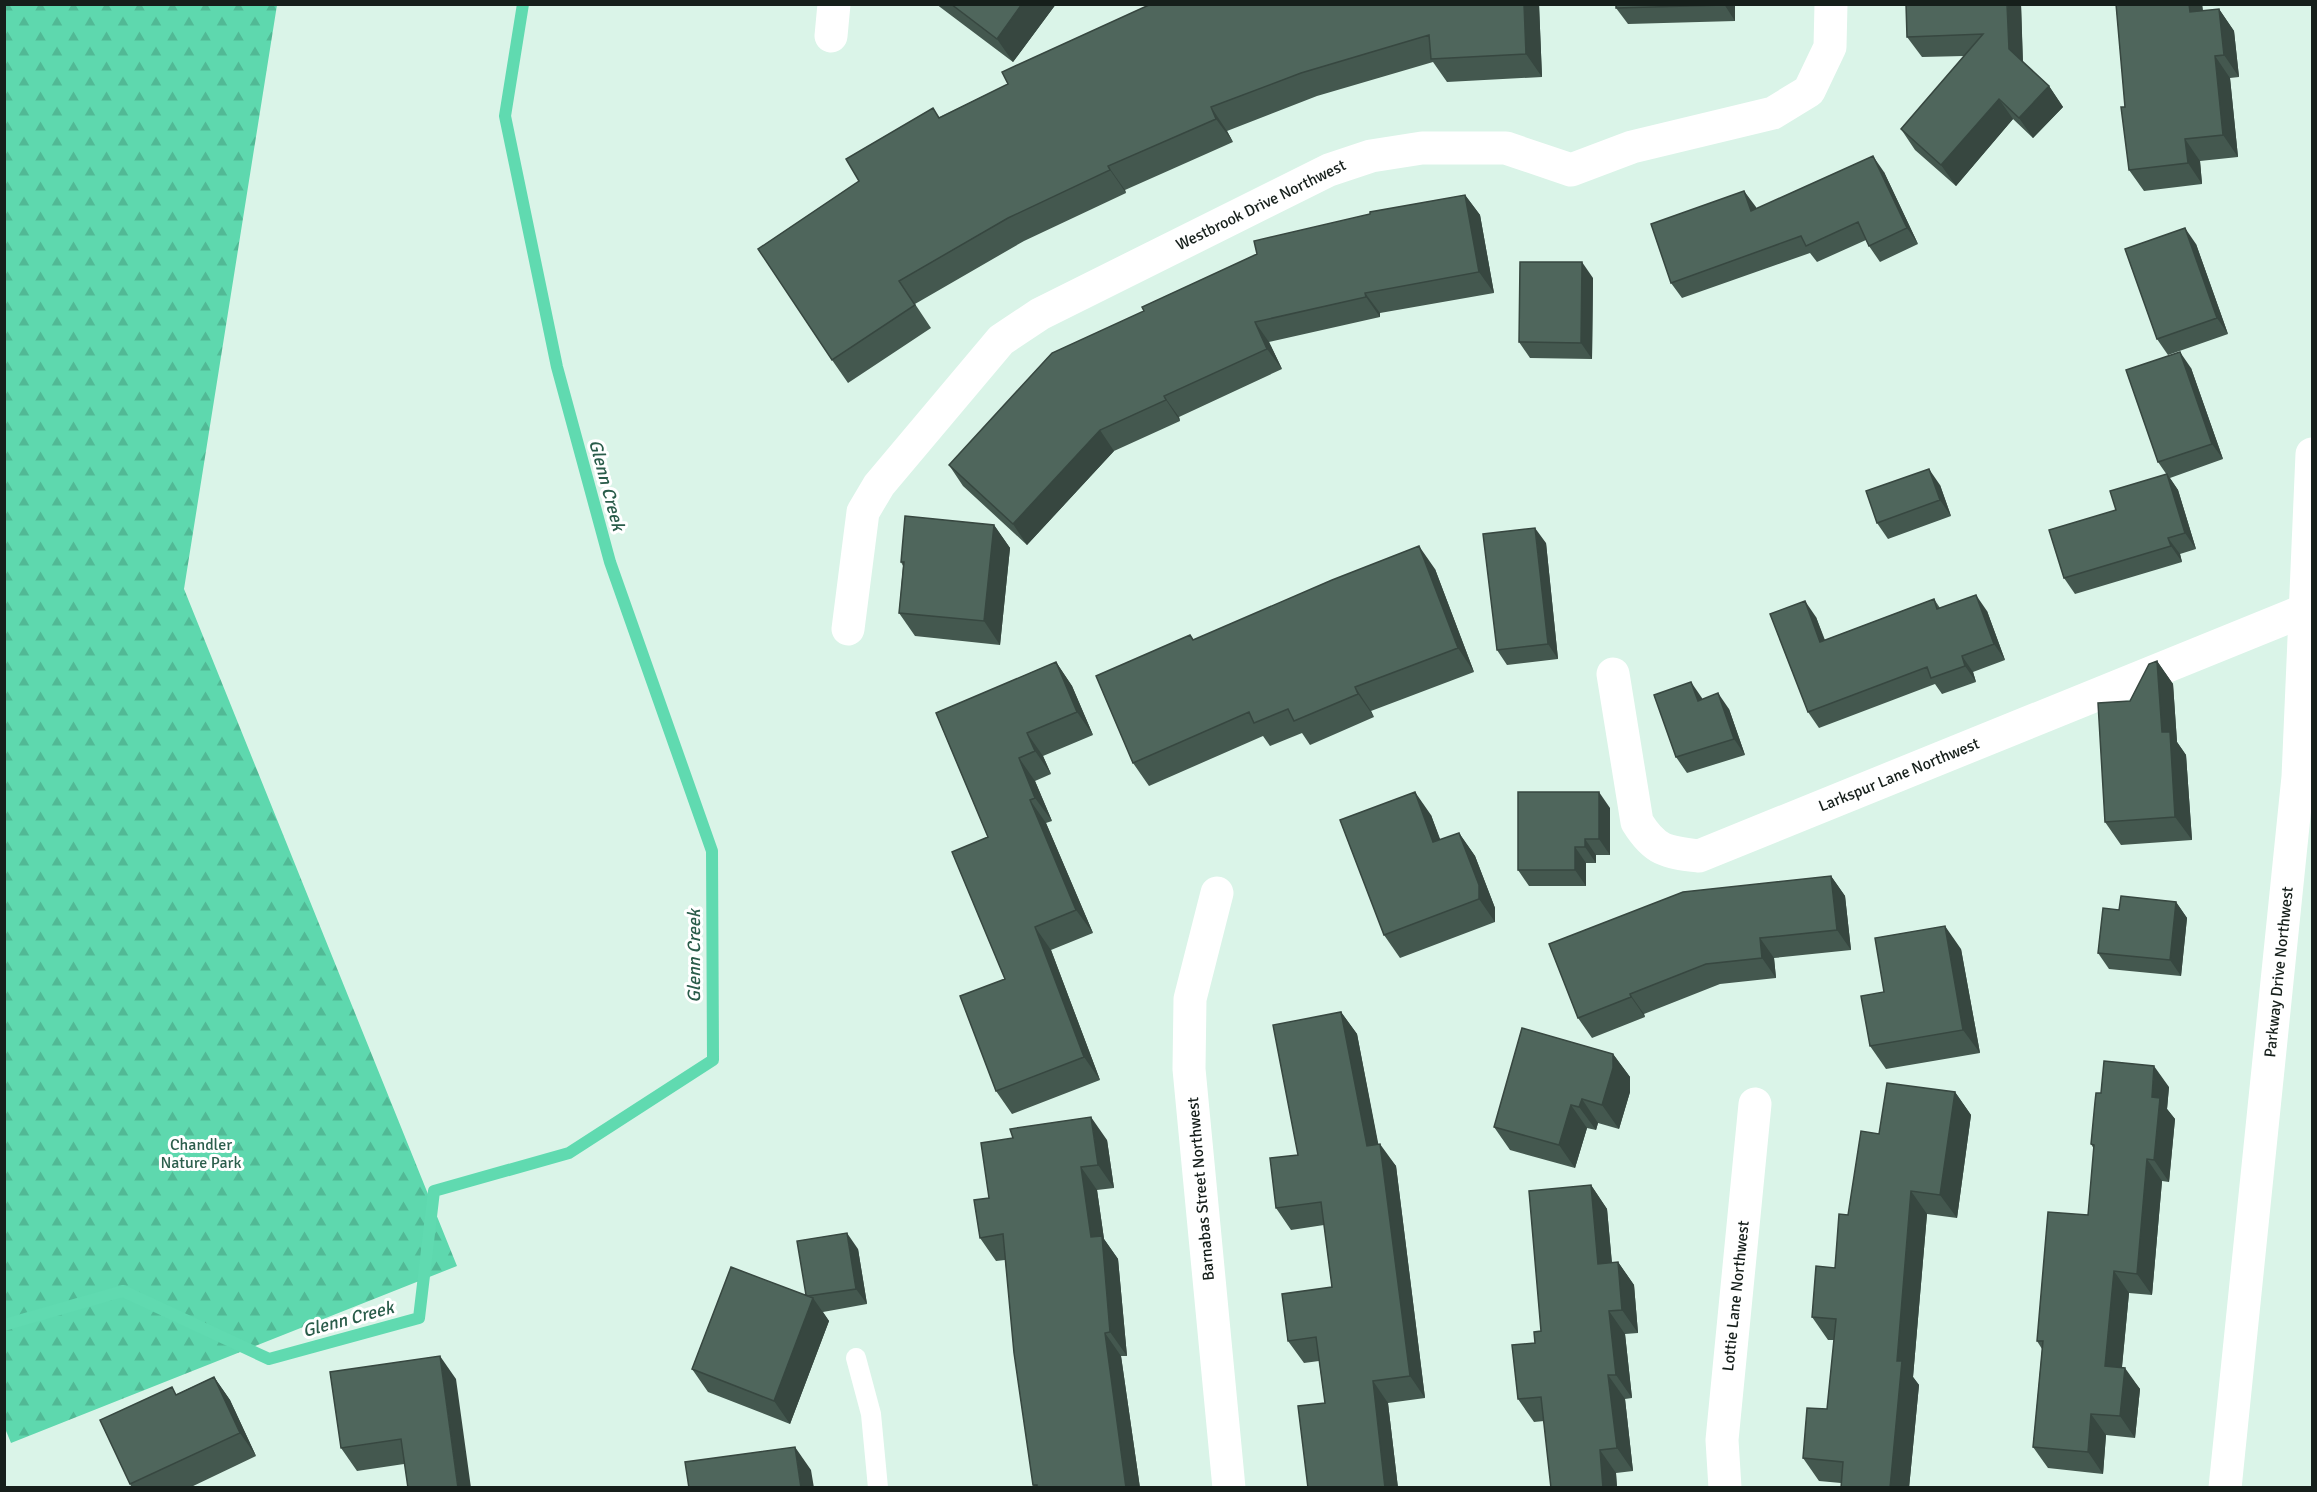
<svg xmlns="http://www.w3.org/2000/svg" width="2317" height="1492" font-family="Signika,sans-serif">
<style>
.forest{fill:url(#forest-firs)}
.lines{fill:none;stroke-linecap:round;stroke-linejoin:round}
.stream{stroke:#60dab0;stroke-width:12}
.lane{stroke:#fff;stroke-width:20}
.street{stroke:#fff;stroke-width:33}
.secondary{stroke:#fff;stroke-width:33}
.wall{fill:#44584f}
.shaded-wall{fill:#374740}
.building{fill:#4f665c;stroke:#374740;stroke-width:1.5}
.labels{text-anchor:middle;dominant-baseline:central;stroke-width:6;stroke-linejoin:round;paint-order:stroke}
.street-label{font-size:16px;fill:#161f1b;stroke:#fff}
.park-label{font-size:16px;fill:#2c5e4c;stroke:#fff}
.water-label{font-size:18px;font-style:italic;fill:#2a5c4a;stroke:#fff}
</style>
<defs>
<pattern id="forest-firs" width="22" height="20" patternUnits="userSpaceOnUse" patternTransform="scale(1.5)"><rect width="22" height="20" fill="#5ed8ae"/><path d="M5 1l3.5 6h-7zM16 11l3.5 6h-7z" fill="#51b995"/></pattern>
</defs>
<rect width="100%" height="100%" fill="#daf4e8"/>
<path class="forest" d="M4,5H277L184,589L457,1266L11,1443L4,1426Z"/>
<g class="lines">
<path class="stream" d="M4,1325L123,1291L269,1359L419,1318L434,1191L569,1153L713,1060L712,851L610,562L557,367L505,116L523,4"/>
<path class="lane" d="M856,1358L871,1414L878,1488"/>
<path class="street" d="M831,36L834,4
M848,629L863,512L879,485L1001,340L1040,314L1329,170L1371,156L1422,148H1506L1571,170L1632,147L1773,113L1809,91L1830,47L1831,4
M1613,674L1637,822C1655,851 1666,852 1699,856L2308,609
M1217,893L1190,999L1189,1069L1229,1488
M1725,1488L1722,1440L1755,1104"/>
<path class="secondary" d="M2225,1488L2298,777L2312,454"/>
</g>
<path class="wall" d="M936,4H1056L1013,62Z
M1151,4H1539L1542,77L1447,82L1433,62L1317,96L1227,131L1233,142L1125,190L1126,193L1024,241L915,304L931,328L848,383L832,360L940,117L1008,84Z
M1616,4H1735V21L1628,24L1616,8Z
M2021,4L2023,62L2049,86L2063,107L2033,138L2013,119L1956,186L1915,150L1901,129L1964,56L1922,57L1907,37Z
M2116,4H2202L2203,11L2219,9L2234,31L2239,77L2230,78L2238,157L2200,161L2202,184L2144,191L2129,170L2125,107Z
M1884,172L1918,244L1880,262L1869,246L1866,240L1817,262L1810,253L1682,298L1671,283L1744,191L1756,209Z
M1465,195L1480,215L1494,293L1380,313V317L1269,342L1282,369L1179,417L1180,421L1114,451L1027,545L963,486L949,465Z
M2196,244L2228,334L2168,355L2157,339Z
M1593,278L1592,359L1530,358L1519,342Z
M2191,368L2223,459L2170,478L2178,490L2196,549L2180,554L2182,562L2075,594L2064,578L2116,510L2167,475L2158,462Z
M1940,485L1951,516L1888,539L1877,523Z
M994,525L1010,548L1000,645L915,636L899,613L903,566L901,562Z
M1546,543L1558,659L1507,665L1497,650Z
M1435,569L1474,672L1371,711L1374,717L1310,745L1302,733L1270,746L1263,736L1149,786L1133,763L1190,635L1194,640Z
M1934,599L1940,608L1987,611L2005,660L1973,672L1976,682L1942,694L1935,684L1819,728L1808,712L1816,617L1825,640Z
M2157,661L2173,684L2177,742L2186,755L2192,840L2121,845L2105,822L2130,701Z
M1056,662L1072,686L1093,735L1043,756L1051,774L1035,781L1052,821L1046,823L1093,933L1051,950L1100,1080L1012,1114L996,1091L1005,979L988,837L936,713Z
M1703,699L1729,709L1745,755L1687,773L1676,757Z
M1610,808V855H1596V863H1586V886H1529L1518,870Z
M1431,815L1440,840L1459,833L1475,856L1495,908V922L1400,958L1384,935Z
M1831,876L1845,896L1851,950L1774,958L1776,978L1720,984L1644,1014L1645,1017L1592,1038L1578,1018Z
M2176,902L2187,918L2181,976L2109,969L2098,953L2119,910Z
M1961,949L1980,1053L1886,1069L1870,1046Z
M1341,1012L1357,1034L1378,1145L1396,1166L1425,1398L1388,1403L1398,1488H1308L1325,1403L1319,1361L1304,1363L1288,1341L1332,1287L1324,1225L1291,1230L1276,1208L1298,1155Z
M1613,1054L1630,1077V1092L1619,1129L1598,1123L1596,1130L1587,1128L1575,1168L1510,1150L1494,1127Z
M2169,1087L2167,1109L2175,1119L2169,1182L2162,1181L2152,1295L2129,1293L2122,1367L2140,1389L2135,1438L2106,1435L2103,1474L2048,1468L2033,1447L2042,1349L2037,1341L2088,1215L2094,1149L2091,1144L2101,1093Z
M1955,1092L1971,1115L1957,1218L1927,1214L1913,1377L1919,1385L1909,1488H1841V1483L1819,1481L1803,1458L1827,1409L1834,1340H1828L1812,1317L1835,1268L1848,1215L1879,1134Z
M1107,1140L1114,1188L1097,1190L1104,1239L1118,1259L1127,1356H1121L1140,1488H1034L1033,1485L1005,1260L996,1261L980,1238L989,1198Z
M1591,1185L1607,1209L1612,1263L1618,1262L1634,1285L1638,1333L1625,1334L1632,1398L1625,1399L1633,1471L1616,1473L1617,1488H1551L1544,1421L1534,1422L1518,1399Z
M858,1249L867,1304L823,1312L829,1321L790,1424L708,1392L692,1369L806,1295Z
M214,1377L230,1400L256,1456L189,1488H132L130,1484L177,1394Z
M456,1379L404,1464L357,1471L341,1448Z"/>
<path class="shaded-wall" d="M1022,4H1056L1013,62L997,39Z
M1524,4H1539L1542,77L1526,54Z
M1724,4H1735V21Z
M2007,4H2021L2023,69L2009,49Z
M2189,4H2202L2205,33L2190,12Z
M2219,9L2234,31L2239,77L2224,55Z
M2215,56L2230,78L2238,157L2223,135Z
M2049,86L2063,107L2033,138L2019,118Z
M1999,99L2013,119L1956,186L1941,165Z
M1211,107L1227,131L1233,142L1216,119Z
M2185,139L2200,161L2202,184L2188,163Z
M1873,156L1884,172L1918,244L1907,228Z
M1108,166L1125,190L1126,193L1110,170Z
M1744,191L1756,207L1763,227L1751,211Z
M1465,195L1480,215L1494,293L1479,272Z
M2185,228L2196,244L2228,334L2217,318Z
M1582,262L1593,278L1592,359L1581,343Z
M1365,293L1380,313V317L1366,297Z
M1255,322L1269,342L1282,369L1267,349Z
M2180,352L2191,368L2223,459L2212,444Z
M1164,396L1179,417L1180,421L1166,400Z
M1100,430L1114,451L1027,545L1013,524Z
M1929,469L1940,485L1951,516L1940,500Z
M2167,474L2178,490L2196,549L2185,533Z
M994,525L1010,548L1000,645L984,621Z
M1535,528L1546,543L1558,659L1548,644Z
M2168,538L2180,554L2182,562L2171,546Z
M1419,546L1435,569L1474,672L1458,648Z
M1976,595L1987,611L2005,660L1994,644Z
M1805,601L1816,617L1831,658L1820,642Z
M1962,656L1973,672L1976,682L1965,666Z
M2157,661L2173,684L2177,742L2186,755L2192,840L2175,817L2162,732Z
M1056,662L1072,686L1093,735L1077,712Z
M1691,682L1702,698L1709,717L1698,701Z
M1355,687L1371,711L1374,717L1358,694Z
M1718,693L1729,709L1745,755L1734,739Z
M1027,733L1043,756L1051,774L1035,751Z
M1019,758L1035,781L1052,821L1035,798Z
M1415,792L1431,815L1450,865L1433,842Z
M1599,792L1610,808V855L1599,839Z
M1030,800L1046,823L1093,933L1076,910Z
M1459,833L1475,856L1495,908V922L1479,899Z
M1585,839L1596,855V863L1585,847Z
M1575,847L1586,863V886L1575,870Z
M1831,876L1845,896L1851,950L1837,930Z
M2176,902L2187,918L2181,976L2170,960Z
M1945,926L1961,949L1980,1053L1963,1030Z
M1035,927L1051,950L1100,1080L1084,1057Z
M1760,938L1774,958L1776,978L1762,958Z
M1630,994L1644,1014L1645,1017L1631,997Z
M1341,1012L1357,1034L1383,1168L1367,1146Z
M1613,1054L1630,1077V1092L1619,1129L1602,1105Z
M2154,1066L2169,1087L2167,1109L2175,1119L2169,1182L2154,1160L2152,1097Z
M1955,1092L1971,1115L1957,1218L1940,1195Z
M1582,1099L1598,1123L1596,1130L1579,1107Z
M1571,1105L1587,1128L1575,1168L1559,1145Z
M1091,1117L1107,1140L1114,1188L1098,1165Z
M1380,1144L1396,1166L1425,1398L1410,1376Z
M2147,1159L2162,1181L2152,1295L2137,1274Z
M1081,1167L1097,1190L1104,1239L1118,1259L1127,1356L1110,1332L1091,1237Z
M1591,1185L1607,1209L1614,1287L1598,1264Z
M1911,1191L1927,1214L1913,1377L1919,1385L1909,1488H1890L1897,1361Z
M847,1233L858,1249L867,1304L856,1289Z
M1618,1262L1634,1285L1638,1333L1622,1310Z
M2114,1271L2129,1293L2120,1387L2105,1366Z
M813,1298L829,1321L790,1424L774,1401Z
M1609,1311L1625,1334L1632,1398L1616,1375Z
M1105,1333L1121,1356L1140,1488H1126Z
M440,1356L456,1379L471,1488H458Z
M2125,1368L2140,1389L2135,1438L2120,1416Z
M1608,1375L1625,1399L1633,1471L1617,1448Z
M214,1377L230,1400L256,1456L240,1433Z
M1373,1381L1388,1403L1398,1488H1385Z
M2091,1414L2106,1435L2103,1474L2088,1452Z
M795,1447L811,1470L814,1488H801Z
M1600,1450L1616,1473L1617,1488H1603Z"/>
<path class="building" d="M951,4H1022L997,39Z
M1151,4H1524L1526,54L1431,59L1429,35L1301,73L1211,107L1216,119L1108,166L1110,170L1008,218L899,281L915,305L832,360L758,249L859,181L846,159L933,108L939,118L1008,84L1002,72Z
M1616,4H1724V5L1616,8Z
M1906,4H2007L2009,49L2049,86L2019,118L1999,99L1941,165L1901,129L1983,34L1907,37Z
M2116,4H2189L2190,12L2219,9L2224,55L2215,56L2223,135L2185,139L2188,163L2129,170L2121,107H2125Z
M1873,156L1907,228L1869,246L1858,222L1806,246L1801,236L1671,283L1651,224L1744,191L1751,211Z
M1465,195L1479,272L1365,293L1366,297L1255,322L1267,349L1164,396L1166,400L1100,430L1013,524L949,465L1052,353L1144,311L1142,307L1257,254L1254,241L1370,214V212Z
M2185,228L2217,318L2157,339L2125,249Z
M1520,262H1582L1581,343L1519,342Z
M2180,352L2212,444L2158,462L2126,370Z
M1929,469L1940,500L1877,523L1866,491Z
M2167,474L2185,533L2168,538L2171,546L2064,578L2049,530L2116,510L2110,491Z
M905,516L994,525L984,621L899,613L904,562H901Z
M1535,528L1548,644L1497,650L1483,534Z
M1419,546L1458,648L1355,687L1358,694L1294,721L1288,709L1254,723L1249,712L1133,763L1096,676L1190,635L1193,640L1332,580Z
M1976,595L1994,644L1962,656L1965,666L1931,678L1927,667L1808,712L1770,614L1805,601L1820,642L1934,599L1937,609Z
M2157,661L2162,732H2170L2175,817L2105,822L2098,703L2130,701L2149,664Z
M1056,662L1077,712L1027,733L1035,751L1019,758L1035,798L1030,800L1076,910L1035,927L1084,1057L996,1091L960,996L1005,979L952,852L988,837L936,713Z
M1691,682L1698,701L1718,693L1734,739L1676,757L1654,695Z
M1415,792L1433,842L1459,833L1479,885V899L1384,935L1340,820Z
M1518,792H1599V839H1585V847H1575V870H1518Z
M1831,876L1837,930L1760,938L1762,958L1706,964L1630,994L1631,997L1578,1018L1549,944L1683,892Z
M2121,896L2176,902L2170,960L2098,953L2103,908L2119,910Z
M1945,926L1963,1030L1870,1046L1861,996L1884,992L1875,938Z
M1341,1012L1367,1146L1380,1144L1410,1376L1373,1381L1385,1488H1308L1298,1406L1325,1403L1316,1337L1288,1341L1282,1294L1332,1287L1321,1202L1276,1208L1270,1158L1298,1155L1273,1025Z
M1522,1028L1613,1054V1068L1602,1105L1582,1099L1579,1107L1571,1105L1559,1145L1494,1127Z
M2104,1061L2154,1066L2152,1097L2160,1098L2154,1160L2147,1159L2137,1274L2114,1271L2105,1366L2125,1368L2120,1416L2091,1414L2088,1452L2033,1447L2043,1341H2037L2048,1212L2088,1215L2094,1145L2091,1144L2095,1102L2096,1093H2101Z
M1887,1083L1955,1092L1940,1195L1911,1191L1897,1361H1902L1890,1488H1841L1843,1462L1803,1458L1807,1408L1827,1409L1836,1319L1812,1317L1816,1266L1835,1268L1839,1214L1848,1215L1861,1131L1879,1134Z
M1091,1117L1098,1165L1081,1167L1091,1237L1102,1236L1110,1332L1105,1333L1126,1488H1037V1485H1033L1014,1353L1003,1234L980,1238L974,1200L989,1198L981,1143L1013,1138L1010,1129Z
M1591,1185L1598,1264L1618,1262L1622,1310L1609,1311L1616,1375H1608L1617,1448L1600,1450L1603,1488H1551L1541,1397L1518,1399L1512,1345L1535,1343L1534,1332L1541,1331L1529,1191Z
M847,1233L856,1289L808,1296L806,1295L797,1241Z
M731,1267L813,1298L774,1401L692,1369Z
M440,1356L458,1488H408L401,1439L341,1448L330,1372Z
M214,1377L240,1433L130,1484L100,1420L172,1387L176,1395Z
M795,1447L801,1488H689L685,1462Z"/>
<g class="labels">
<g class="street-label">
<text transform="translate(1261 205) rotate(-26)">Westbrook Drive Northwest</text>
<text transform="translate(1899 775) rotate(-22)">Larkspur Lane Northwest</text>
<text transform="translate(2279 972) rotate(-84)">Parkway Drive Northwest</text>
<text transform="translate(1201 1189) rotate(-95)">Barnabas Street Northwest</text>
<text transform="translate(1736 1296) rotate(-84)">Lottie Lane Northwest</text>
</g>
<g class="park-label">
<text x="201" y="1145">Chandler<tspan x="201" dy="18">Nature Park</tspan></text>
</g>
<g class="water-label">
<text transform="translate(607 485) rotate(75)">Glenn Creek</text>
<text transform="translate(694 956) rotate(-90)">Glenn Creek</text>
<text transform="translate(348 1319) rotate(-15)">Glenn Creek</text>
</g>
</g>
<rect width="2317" height="1492" fill="none" stroke="#161f1b" stroke-width="12"/>
</svg>
